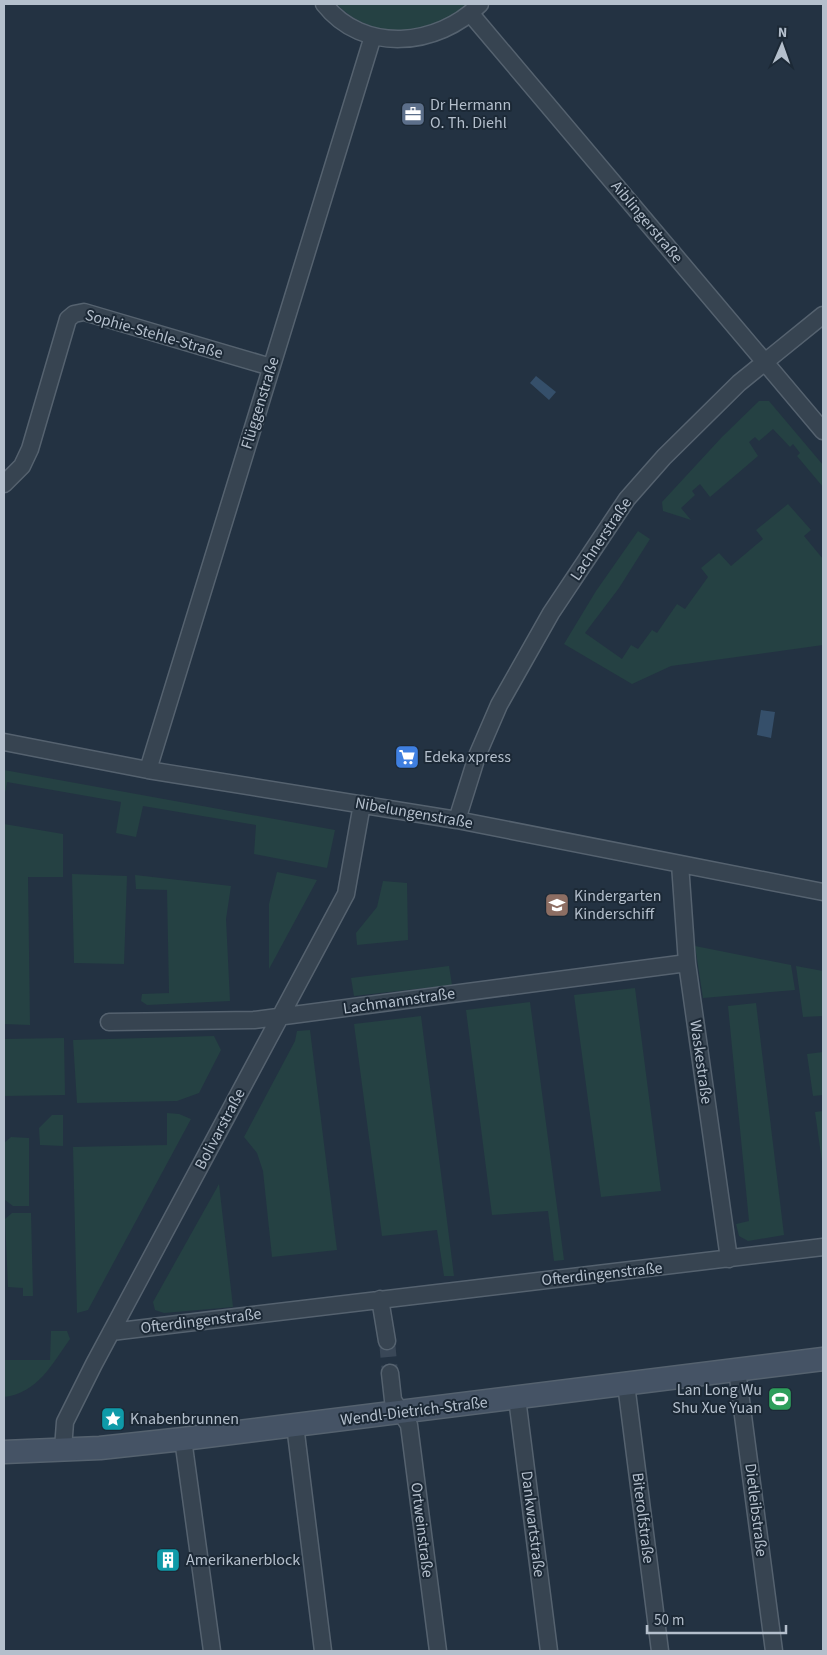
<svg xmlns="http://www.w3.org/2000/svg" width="827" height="1655" font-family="'Source Sans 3',sans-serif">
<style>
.green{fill:#254143}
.water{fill:#354f6a}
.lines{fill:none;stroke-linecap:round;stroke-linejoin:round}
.street-tunnel{stroke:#394757;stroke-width:16;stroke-dasharray:16 8;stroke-linecap:butt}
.street-casing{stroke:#55626f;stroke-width:19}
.secondary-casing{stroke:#55626f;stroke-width:25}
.street{stroke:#374451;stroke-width:16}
.secondary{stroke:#455365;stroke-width:22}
.labels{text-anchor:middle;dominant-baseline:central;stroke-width:4;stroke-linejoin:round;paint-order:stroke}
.poi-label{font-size:16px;fill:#b4bfcc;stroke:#1c2936;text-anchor:start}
.street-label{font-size:16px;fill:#b4bfcc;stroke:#1c2936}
</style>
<rect width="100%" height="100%" fill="#233242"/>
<path class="green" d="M337,4H468C462,9 456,14 450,19C416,41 363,33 337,4Z
M759,401H769L823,465V487L797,456L800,453L793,444L790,447L773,429L759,441L755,437L749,442L758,456L710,497L700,484L692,491L695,495L681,508L691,520L663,511L662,502L722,437Z
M788,504L811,530L804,536L823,559V645L671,666L632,684L564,644L596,591L638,531L650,539L619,588L585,633L622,659L631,645L638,649L652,630L657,633L677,604L685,609L708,577L701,568L719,553L731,566L763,539L756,530Z
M4,770L335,830L327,868L254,854L256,825L143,806L136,837L116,833L121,802L7,782L4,799Z
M4,824L63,834V877H28L30,1025L4,1024Z
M277,872L317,880L269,969V904Z
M72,874L127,876L124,964L74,963Z
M135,875L231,886L226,919L230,1001L147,1005L141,1001L142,994L169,993L167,890L136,889Z
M383,881L407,883L408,940L357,945L356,933L377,907Z
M695,946L791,965L795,990L703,998Z
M449,966L452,985L354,996L351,978Z
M796,966L823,971V1016L803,1017Z
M635,988L661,1191L601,1197L574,995Z
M530,1002L564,1260L554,1261L548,1211L492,1215L466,1010Z
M756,1003L784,1235L748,1241L739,1236L736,1224L749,1221L728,1006Z
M421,1016L454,1276H444L437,1230L382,1236L354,1024Z
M310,1030L337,1250L272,1257L263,1171L257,1153L244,1137L295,1041L297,1031Z
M214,1036L221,1050L199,1093L177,1101L77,1103L73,1040Z
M64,1038L65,1095L4,1096V1039Z
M823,1052V1095L813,1096L807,1054Z
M823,1111V1169L815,1112Z
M167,1113L179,1114L191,1119L88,1310L77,1313L73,1147L167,1145Z
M52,1115H63V1146L40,1145L39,1128Z
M11,1137L29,1138V1206H13L5,1200L4,1143Z
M219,1184L233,1307L164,1313L155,1310L153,1302Z
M12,1213H31L33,1296H23V1288L8,1287L5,1219Z
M51,1331H67L70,1339C52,1364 38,1393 4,1397V1360H50Z"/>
<path class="water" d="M536,376L556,392L549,400L530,383Z
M761,710L775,712L771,738L757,735Z"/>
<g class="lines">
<path class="street-tunnel" d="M387,1341L390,1373"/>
<defs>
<path id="street" d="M324,4C363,54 438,47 480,4
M470,13L823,431
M4,484L22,466L30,449L68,319L74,314L84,312L271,367
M4,742L148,770L457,820L823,892
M148,770L373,36
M457,820L477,756L499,705L551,613L627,499L664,457L739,383L823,315
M680,864L687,963L729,1259
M109,1022L254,1020L687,963
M380,1299L387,1341
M111,1332L823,1247
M737,1370L774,1651
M390,1373L393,1400L409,1425L438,1651
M626,1384L660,1651
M517,1398L549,1651
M295,1425L323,1651
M183,1439L212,1651
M63,1449L65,1422L94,1364L346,894L362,804"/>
<path id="secondary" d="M4,1452L100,1448L183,1439L823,1359"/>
</defs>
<use href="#street" class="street-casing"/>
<use href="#secondary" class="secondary-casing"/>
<use href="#street" class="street"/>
<use href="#secondary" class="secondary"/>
</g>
<defs>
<symbol id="office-square" viewBox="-11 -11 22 22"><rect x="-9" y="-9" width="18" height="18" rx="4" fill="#5c6f8a" stroke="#1c2936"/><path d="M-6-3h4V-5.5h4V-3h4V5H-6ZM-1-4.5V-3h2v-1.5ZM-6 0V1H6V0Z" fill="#fff"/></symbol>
<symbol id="supermarket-square" viewBox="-11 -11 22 22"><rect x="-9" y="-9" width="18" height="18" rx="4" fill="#3f7fe0" stroke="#1c2936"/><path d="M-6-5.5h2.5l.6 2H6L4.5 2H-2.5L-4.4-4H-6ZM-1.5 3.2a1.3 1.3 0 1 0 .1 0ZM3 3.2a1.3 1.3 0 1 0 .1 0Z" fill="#fff"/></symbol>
<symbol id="school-square" viewBox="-11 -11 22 22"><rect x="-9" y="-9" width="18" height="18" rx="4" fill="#8d6e63" stroke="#1c2936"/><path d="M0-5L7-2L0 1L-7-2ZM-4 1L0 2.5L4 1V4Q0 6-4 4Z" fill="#fff"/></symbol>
<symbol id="stadium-square" viewBox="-11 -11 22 22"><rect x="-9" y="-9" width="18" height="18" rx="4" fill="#2e9e5b" stroke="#1c2936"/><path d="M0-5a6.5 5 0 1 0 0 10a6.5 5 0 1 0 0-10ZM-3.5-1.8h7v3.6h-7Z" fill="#fff"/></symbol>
<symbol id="sight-square" viewBox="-11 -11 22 22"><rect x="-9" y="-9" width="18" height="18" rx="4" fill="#0f9aa8" stroke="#1c2936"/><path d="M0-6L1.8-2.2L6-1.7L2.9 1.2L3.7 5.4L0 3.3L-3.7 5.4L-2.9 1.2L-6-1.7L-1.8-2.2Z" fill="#fff"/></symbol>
<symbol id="building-square" viewBox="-11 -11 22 22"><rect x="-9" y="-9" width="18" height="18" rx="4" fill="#0f9aa8" stroke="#1c2936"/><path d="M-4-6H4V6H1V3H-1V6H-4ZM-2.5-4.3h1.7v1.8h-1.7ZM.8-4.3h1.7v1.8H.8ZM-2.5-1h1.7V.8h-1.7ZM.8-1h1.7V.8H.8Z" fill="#fff"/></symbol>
</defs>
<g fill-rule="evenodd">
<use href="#office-square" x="399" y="100" width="28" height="28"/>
<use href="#supermarket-square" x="393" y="743" width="28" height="28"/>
<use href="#school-square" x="543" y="891" width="28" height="28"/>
<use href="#stadium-square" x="766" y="1385" width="28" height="28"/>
<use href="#sight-square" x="99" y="1405" width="28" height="28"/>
<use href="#building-square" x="154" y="1546" width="28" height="28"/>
</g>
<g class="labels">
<g class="poi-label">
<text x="430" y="105">Dr Hermann<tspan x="430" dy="18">O. Th. Diehl</tspan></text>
<text x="424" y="757">Edeka xpress</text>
<text x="574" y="896">Kindergarten<tspan x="574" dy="18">Kinderschiff</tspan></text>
<text x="762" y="1390" text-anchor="end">Lan Long Wu<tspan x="762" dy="18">Shu Xue Yuan</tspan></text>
<text x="130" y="1419">Knabenbrunnen</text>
<text x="186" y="1560">Amerikanerblock</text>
</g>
<g class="street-label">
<text transform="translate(647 222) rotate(50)">Aiblingerstraße</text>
<text transform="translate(154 334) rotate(16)">Sophie-Stehle-Straße</text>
<text transform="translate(260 403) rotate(-73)">Flüggenstraße</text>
<text transform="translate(601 539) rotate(-56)">Lachnerstraße</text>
<text transform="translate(414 813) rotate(10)">Nibelungenstraße</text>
<text transform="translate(399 1001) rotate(-8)">Lachmannstraße</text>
<text transform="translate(701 1062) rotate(82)">Waskestraße</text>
<text transform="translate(220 1129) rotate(-62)">Bolivarstraße</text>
<text transform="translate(602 1274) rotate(-6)">Ofterdingenstraße</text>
<text transform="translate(201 1321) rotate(-7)">Ofterdingenstraße</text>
<text transform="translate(414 1411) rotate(-7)">Wendl-Dietrich-Straße</text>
<text transform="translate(756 1510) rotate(83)">Dietleibstraße</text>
<text transform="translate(643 1518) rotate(83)">Biterolfstraße</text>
<text transform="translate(533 1524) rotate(83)">Dankwartstraße</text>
<text transform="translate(422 1530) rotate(83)">Ortweinstraße</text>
</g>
</g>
<rect width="827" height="1655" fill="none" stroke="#b4bfcc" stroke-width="10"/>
<g transform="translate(782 45) rotate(2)" stroke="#1c2936" stroke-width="4" paint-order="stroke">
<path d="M0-4L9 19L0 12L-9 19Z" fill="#b4bfcc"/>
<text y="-8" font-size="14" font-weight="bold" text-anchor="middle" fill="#b4bfcc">N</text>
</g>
<path d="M647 1625v8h139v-8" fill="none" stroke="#b4bfcc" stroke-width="2.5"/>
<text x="654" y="1625" font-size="15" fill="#b4bfcc" stroke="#1c2936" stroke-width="4" paint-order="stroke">50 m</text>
</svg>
